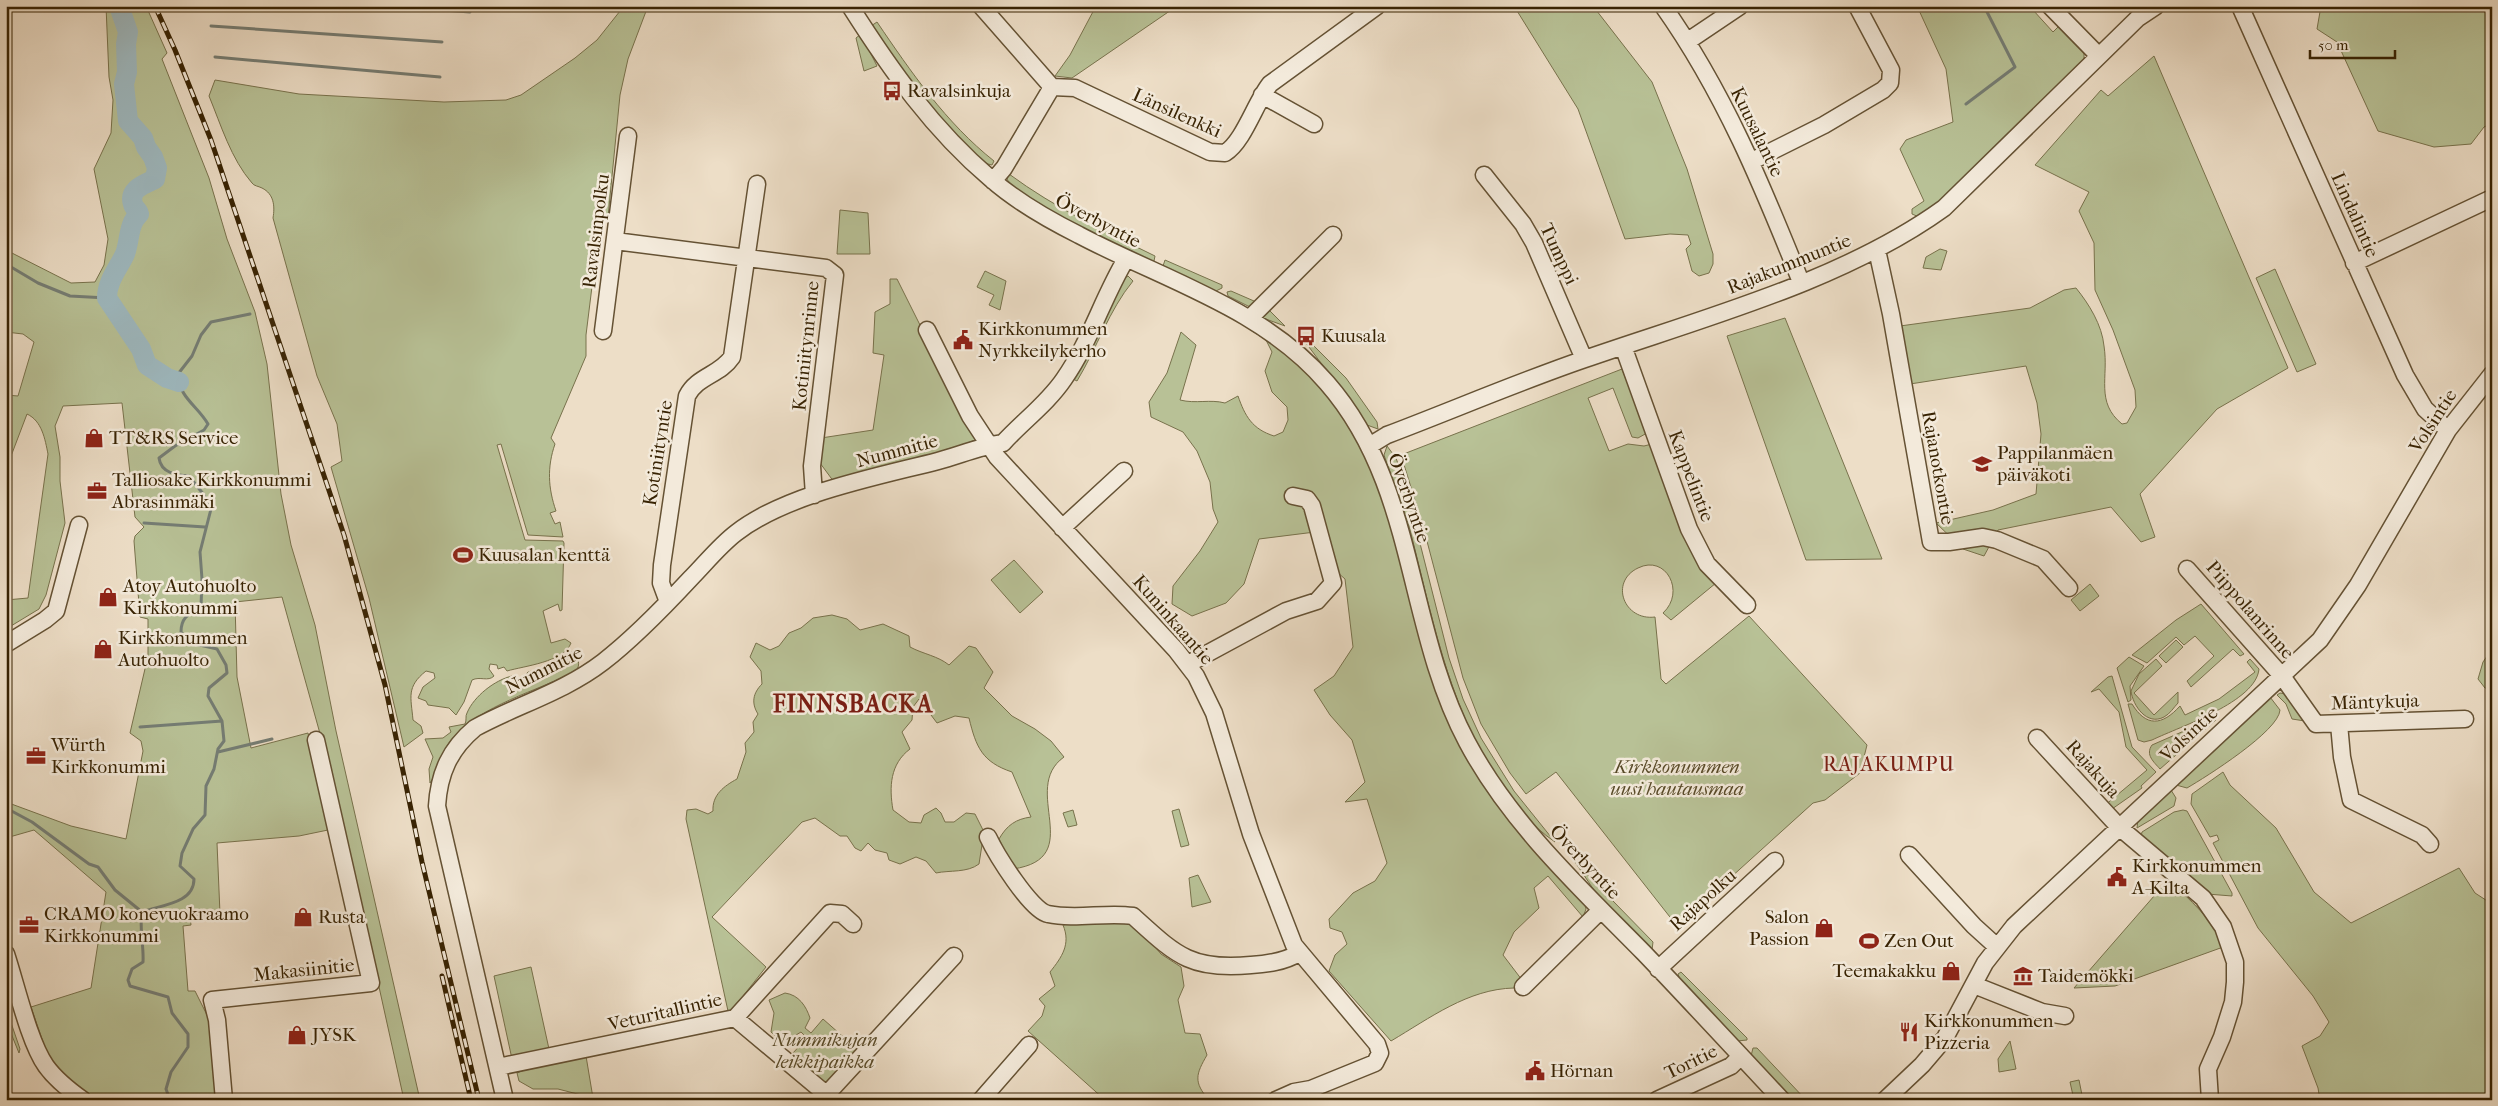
<svg xmlns="http://www.w3.org/2000/svg" width="2498" height="1106" font-family="'IM FELL French Canon',serif">
<style>
.green{fill:#b8c196;stroke:#78724c}
.lines{fill:none;stroke-linecap:round;stroke-linejoin:round}
.stream{stroke:#757d74;stroke-width:3}
.river{stroke:#9eb9c0;stroke-width:20}
.minor-casing{stroke:#655234;stroke-width:19}
.minor{stroke:#f3eadb;stroke-width:16}
.rail-casing{stroke:#382303;stroke-width:5}
.rail{stroke:#f3eadb;stroke-width:3;stroke-dasharray:9;stroke-linecap:butt}
.labels{text-anchor:middle;dominant-baseline:central;stroke-width:5;stroke-linejoin:round;paint-order:stroke}
.poi-label{font-size:19px;fill:#382303;stroke:#f3eadb;text-anchor:start}
.street-label{font-size:19px;fill:#382303;stroke:#f3eadb}
.park-label{font-size:19px;font-style:italic;fill:#584a28;stroke:#f3eadb}
.neighbourhood-label{font-size:20px;letter-spacing:1px;fill:#7a1f14;stroke:#f3eadb}
.district-label{font-size:24px;font-weight:bold;letter-spacing:1px;fill:#7a1f14;stroke:#f3eadb}
</style>
<rect width="100%" height="100%" fill="#eddec7"/>
<filter id="stains"><feTurbulence type="fractalNoise" baseFrequency=".004" numOctaves="4"/><feColorMatrix values="0 0 0 0 .2 0 0 0 0 .09 0 0 0 0 .02 0 0 0 .5 -.17"/></filter>
<radialGradient id="worn" r=".72"><stop offset=".6" stop-color="#630" stop-opacity="0"/><stop offset="1" stop-color="#630" stop-opacity=".3"/></radialGradient>
<path class="green" d="M106,6H146L167,53L162,59L209,178L227,239L255,312L267,364L281,494L291,545L315,625L336,731L420,1100H404L343,824L319,730L282,597L235,602L237,677L251,748L308,733L328,830L299,836L217,843L220,914L190,916L191,925L183,926L188,991H195L213,1027L219,1100H93L73,1087L55,1068L45,1048L31,1007L91,988L106,892L34,830L6,838V802L71,826L126,839L143,751L141,741L130,733L148,656V619L140,617L134,541L135,536L144,527L135,517L122,403L63,406L55,426L60,457V481L65,523L46,595L39,609L6,629V600L28,598L48,454C45,439 42,421 27,414L8,464L6,474V395L18,396L34,342L23,334L6,332V250L71,283L95,282L104,265L108,239L94,169L111,133L113,100L109,77Z
M624,6H648L628,59L620,95L608,217L600,222L586,335V356L551,438L555,444C547,467 548,488 556,511L550,513L555,524L560,522L563,537L528,535L501,444L497,445L525,540L563,541L564,543L562,610L560,611L558,604L543,611L551,643L565,639L571,643C564,662 524,666 507,671L504,667L498,669L497,665L490,664L489,669L494,676C488,682 480,676 472,680L464,702L456,715L449,708L428,705L426,701L418,698L423,687L435,678L434,673L426,671C406,687 411,697 413,720L421,726L423,733L404,747L369,598L331,467L342,461L337,424L317,376L273,218C275,206 274,194 262,188C258,186 254,186 252,183C231,159 221,125 209,96L215,80L299,94L444,102L506,100L521,95L575,58L597,40Z
M1096,6H1177L1072,78L1055,76L1070,55Z
M1514,6H1593L1652,82L1687,169L1713,254V264L1709,273L1699,276L1692,271L1686,249L1691,244L1688,235L1670,234L1625,239L1578,109Z
M1917,6H2037L2033,10L2053,32L2059,26L2084,52V60L2078,68L1936,205L1919,217L1912,214V209L1924,201L1900,149L1906,140L1953,122L1946,69Z
M2321,6H2492V123L2484,127L2471,144L2434,147L2378,131L2337,42L2317,29Z
M877,22C911,72 946,123 994,161L992,165L984,163L938,119L871,26Z
M861,34L877,66L864,71L856,38Z
M2154,56L2288,368L2217,409L2140,494L2155,537L2141,542L2111,507L1998,530L1984,556L1963,549L1936,523L1993,510L2036,494L2041,434L2037,403L2026,366L1910,384L1900,326L2030,308L2064,290L2076,288C2089,304 2102,325 2104,346C2109,377 2095,402 2122,424L2127,423L2136,407L2135,390L2113,330L2095,290L2094,243L2079,211L2089,192L2035,165L2101,90L2108,96Z
M1009,174C1055,208 1104,231 1155,256L1154,261C1136,260 1014,195 1007,179Z
M840,210L868,213L870,254H837Z
M1940,249L1947,251L1941,270L1923,268L1926,257Z
M1165,260L1222,285V288L1216,291L1163,266Z
M2275,269L2316,364L2297,372L2256,278Z
M985,271L1006,281L1000,310L989,305L994,295L977,287Z
M1128,276L1133,281C1109,310 1097,348 1077,381L1071,378L1123,279Z
M890,279H897L977,439L956,448L834,482L820,463L821,438L873,430L884,355L873,353L875,312L890,304Z
M1231,291L1254,301L1256,304L1252,308L1228,296L1227,292Z
M1268,309L1285,326L1263,318L1262,315Z
M1785,318L1882,559L1806,560L1727,336Z
M1248,323L1290,353L1340,408L1389,505L1440,695L1584,901L1586,909L1583,917L1548,876L1534,888L1539,908L1514,932L1503,955L1522,980L1514,988C1468,989 1430,1018 1391,1041L1329,971L1335,955L1347,944L1342,932L1330,928L1329,919L1353,893L1375,881L1387,863L1367,799L1345,802L1365,782L1352,740L1330,715L1314,690L1334,676L1353,647L1345,579L1337,572L1323,531L1259,539L1244,584L1226,603L1192,616L1172,604L1173,586L1200,551L1218,522L1213,509L1210,482L1197,451L1183,432L1151,417L1149,402L1167,373L1181,332L1196,345L1180,400C1196,404 1210,399 1225,403L1238,396C1245,416 1252,429 1274,436L1283,432L1288,420L1287,407L1272,392L1265,371L1272,352L1266,340L1249,329Z
M1306,343H1311L1346,378L1377,422L1378,429L1367,425Z
M1622,369L1647,433L1638,438L1632,437L1613,388L1588,398L1609,451L1628,444L1644,446L1652,444L1716,583L1671,620L1663,613C1686,592 1666,554 1638,568C1609,582 1624,621 1655,617L1661,679L1666,684L1749,616L1867,745L1860,773L1825,800L1813,803L1677,926L1556,772L1526,794L1510,773L1481,724L1463,678L1423,526L1401,455Z
M1387,446L1396,458L1405,484L1449,658L1463,699L1481,738L1514,791L1555,842C1530,825 1512,802 1495,776C1447,700 1432,615 1410,530C1403,504 1392,480 1384,455Z
M1014,560L1043,592L1020,613L991,580Z
M2090,584L2099,596L2080,611L2071,600Z
M2201,604L2244,654L2240,656L2233,649L2191,687L2187,681L2214,656L2195,636L2184,645L2176,637L2147,663L2132,655L2176,620Z
M832,615L847,619L860,630L883,624L909,636L910,647C923,654 938,656 949,665L969,646L976,648L993,672L984,688L1012,716L1035,729L1051,741L1064,757C1019,789 1088,858 1013,869L999,839C1007,825 1016,819 1031,817L1012,772C982,762 976,747 969,718L955,716L937,723L919,699L913,707L912,720L902,732L910,749C890,764 889,787 893,810L909,822L921,823L924,815L936,808L941,813L945,822H954L966,813L975,814L984,832L979,864C967,873 950,870 936,873L926,861L916,857L900,864L889,860L887,853L875,850L868,843L861,851L855,848L847,836H840L815,818L802,822L712,917L766,967L732,1010L728,1011L686,819L687,810L696,809L708,814L713,811C712,795 724,786 737,779L746,752L745,743L754,732L753,722L758,714C751,703 753,693 762,684L761,671L750,657L756,643L770,650L779,646L789,633L801,628L813,618Z
M2176,640L2183,647L2166,663L2159,656Z
M2492,649V689L2485,688L2478,679L2483,662Z
M570,652H574C578,659 581,664 576,671C538,691 480,705 452,739C441,751 439,771 430,783L429,769L433,757L425,739L443,738L451,732L449,727L465,724C467,720 465,716 467,713C474,696 495,680 512,676L514,680H521L528,672L545,668Z
M2129,657L2144,666L2130,686L2131,700L2128,702L2117,668Z
M2156,659L2162,666L2134,693L2154,715L2178,692V703C2174,707 2170,714 2164,717C2147,726 2133,706 2131,691L2139,674Z
M2250,659L2259,669C2256,702 2181,726 2152,740L2144,742L2138,740L2128,704H2132C2146,727 2162,726 2180,706L2185,715L2219,699L2255,672L2247,662Z
M2112,676L2132,747L2156,772L2141,786L2142,788L2112,809L2104,806L2147,770L2126,747L2119,712L2099,689L2091,692L2108,677Z
M2280,693L2286,694L2305,721L2292,719L2286,704L2277,695Z
M2270,697L2280,710C2279,731 2206,777 2187,788L2176,785Z
M2216,717V720L2160,769C2154,762 2145,755 2152,745Z
M2223,772L2230,785L2276,828L2314,892L2351,923L2459,868L2475,893L2492,904V1100H2320L2318,1088L2302,1046L2320,1036L2329,1022L2313,996L2258,928L2213,843L2219,840L2217,835L2210,837L2191,804L2192,794Z
M2171,790L2176,798L2174,806L2137,828L2138,819Z
M1179,809L1189,845L1181,847L1172,811Z
M1073,810L1077,825L1068,827L1063,813Z
M2183,810L2187,811L2232,893V896L2207,894L2141,836L2142,832L2174,812Z
M1575,862L1653,942L1652,950L1598,896Z
M1198,875L1211,902L1192,907L1189,878Z
M2168,880C2191,900 2211,919 2226,946L2115,986L2074,988Z
M1082,921L1130,922L1145,935L1161,954L1181,967L1184,986L1178,1000L1185,1033L1200,1034L1207,1055C1196,1074 1193,1082 1209,1100H1105L1028,1031L1042,1016L1045,1006L1039,999L1055,986L1050,972C1062,957 1071,944 1063,925Z
M531,967L549,1049L512,1059L494,976Z
M1681,972L1747,1038V1040L1737,1041L1680,980L1678,974Z
M785,993C799,995 806,1006 810,1018L805,1028L811,1033L823,1019L857,1049L826,1084L792,1054L807,1038L801,1032L786,1041H781L771,1032L774,1013L769,1000Z
M6,1008L20,1049L19,1053L6,1021Z
M2010,1041L2016,1069L1999,1072L1998,1059Z
M1753,1048H1757L1806,1100H1791L1751,1056Z
M586,1056L593,1098L558,1089H533L519,1081L517,1073L524,1070Z
M2079,1080L2083,1100H2074L2070,1082Z
M555,1096L576,1100H523L528,1097Z"/>
<g class="lines">
<path class="stream" d="M389,6L470,12
M211,26L442,42
M215,57L440,77
M1966,104L2015,67L1984,6
M6,264L38,283L70,296L107,298
M144,523L205,527
M140,727L222,721
M218,752L272,739
M6,808L32,822L89,864L98,867L115,890L142,912
M170,1100L166,1089L171,1072L188,1047V1034L172,1013L168,997L130,986L128,980L132,969L143,962C144,945 139,929 142,912C160,905 194,904 194,879L180,866L182,853L193,829L205,815L206,786L214,769L218,749L224,741L222,721L208,696L209,688L227,673L226,665L217,649L191,643L181,632C181,617 189,614 201,607L202,579L200,552L211,509L204,495L189,476C176,475 161,473 159,458L175,446L204,430L208,424C197,405 179,398 178,374L192,356L201,335L211,322L250,314"/>
<path class="river" d="M119,6L128,32L126,44L127,72L124,84L128,121L143,138L146,147L153,157L157,168L155,179C145,184 128,189 133,204C134,209 138,209 139,214C128,224 130,241 125,254C118,269 107,281 107,298L141,349L147,365L167,378L179,382"/>
<defs>
<path id="minor" d="M850,6C890,69 933,130 991,179C1016,201 1049,220 1079,235C1164,280 1263,308 1327,383C1417,486 1405,626 1467,742C1510,823 1580,888 1644,953C1690,1001 1736,1051 1782,1100
M981,6L1052,87
M1663,6C1724,92 1762,185 1801,282
M2050,6L2099,56
M2240,6L2405,375L2425,409L2448,430
M1688,41L1740,6
M1052,87L1075,88L1210,152L1225,153C1244,141 1255,103 1270,84L1377,6
M1262,95L1314,124
M1752,161L1824,125L1883,90L1890,83L1891,70L1857,6
M1484,175L1523,224L1534,243L1584,359
M993,181L1004,168L1052,87
M615,241L826,268L835,275L812,466L814,495
M1877,250L1891,314L1931,542H1949L1983,537L1997,540L2043,559L2069,588
M2354,263L2492,198
M1250,318L1333,235
M927,330L970,416L997,457L1176,650L1196,676L1214,713L1251,834L1294,945L1377,1044L1380,1053L1375,1063L1311,1089L1294,1092L1276,1100
M603,331L628,136
M1623,346L1689,529L1707,564L1747,605
M1369,446L1387,435C1453,410 1518,382 1585,359C1703,318 1843,281 1944,208L2138,18L2156,6
M1062,528L1124,471
M2187,569L2282,676L2316,724L2465,719
M668,602L661,583L662,565L687,396C697,376 720,375 732,357L757,184
M6,644L45,620L56,611L79,525
M1188,664L1286,611L1317,601L1333,583L1312,506L1307,499L1293,496
M2339,724L2342,757L2351,800L2422,835L2430,844
M2037,738L2119,827L2203,898L2223,927L2235,962V982L2233,1002L2222,1037L2208,1069L2210,1100
M988,837C996,854 1031,911 1048,914C1076,920 1105,912 1133,916C1175,954 1190,971 1251,965C1267,964 1284,962 1299,953
M1909,855L1974,926L1996,946
M6,954C16,984 29,1042 46,1066C56,1080 69,1090 83,1100
M1658,969L1775,861
M1974,985L2042,1012L2065,1016
M1523,987L1601,910
M735,1018L833,1100
M498,1067L735,1018L830,913L842,914L853,924
M827,1094L954,956
M224,1100L217,1020L212,1000L371,983L316,740
M505,1100L437,806C439,773 450,749 475,728C517,705 564,692 603,662C634,638 663,608 690,579C705,564 719,546 736,533C786,494 876,477 938,461C960,455 981,446 1003,443C1023,421 1047,404 1064,379C1090,342 1103,297 1126,259
M981,1100L1029,1045
M1657,1100L1731,1066L1741,1056
M1885,1100L1922,1065L1945,1038L1985,963L2014,926L2320,640L2358,585L2448,430L2492,374"/>
</defs>
<use href="#minor" class="minor-casing"/>
<use href="#minor" class="minor"/>
<defs>
<path id="rail" d="M155,6L175,50L211,140L344,535L385,685L422,862L479,1100
M442,976L471,1100"/>
</defs>
<use href="#rail" class="rail-casing"/>
<use href="#rail" class="rail"/>
</g>
<defs>
<symbol id="bus-bare" viewBox="-9 -9 18 18"><path d="M-5-6H5V4H4V6H2V4H-2V6H-4V4H-5ZM-3.5-4V0h7V-4ZM-3.5 1.2v1.5H-2V1.2ZM2 1.2v1.5H3.5V1.2Z" fill="#8f2418" stroke="#f3eadb" stroke-width="2.5" paint-order="stroke"/></symbol>
<symbol id="civic-bare" viewBox="-9 -9 18 18"><path d="M-.6-6.5H3V-4.5H.6V-3L4-1V1h2V6H-6V1h2V-1L-.6-3ZM-1.2 2.5V6h2.4V2.5Z" fill="#8f2418" stroke="#f3eadb" stroke-width="2.5" paint-order="stroke"/></symbol>
<symbol id="shop-bare" viewBox="-9 -9 18 18"><path d="M-5-2.5h2.3a2.7 3.5 0 0 1 5.4 0H5L5.5 6h-11ZM-1.5-2.5h3a1.5 2.3 0 0 0-3 0Z" fill="#8f2418" stroke="#f3eadb" stroke-width="2.5" paint-order="stroke"/></symbol>
<symbol id="school-bare" viewBox="-9 -9 18 18"><path d="M0-5L7-2L0 1L-7-2ZM-4 1L0 2.5L4 1V4Q0 6-4 4Z" fill="#8f2418" stroke="#f3eadb" stroke-width="2.5" paint-order="stroke"/></symbol>
<symbol id="office-bare" viewBox="-9 -9 18 18"><path d="M-6-3h4V-5.5h4V-3h4V5H-6ZM-1-4.5V-3h2v-1.5ZM-6 0V1H6V0Z" fill="#8f2418" stroke="#f3eadb" stroke-width="2.5" paint-order="stroke"/></symbol>
<symbol id="stadium-bare" viewBox="-9 -9 18 18"><path d="M0-5a6.5 5 0 1 0 0 10a6.5 5 0 1 0 0-10ZM-3.5-1.8h7v3.6h-7Z" fill="#8f2418" stroke="#f3eadb" stroke-width="2.5" paint-order="stroke"/></symbol>
<symbol id="museum-bare" viewBox="-9 -9 18 18"><path d="M0-6L6-3V-2H-6V-3ZM-5-1h2V3h-2ZM-1-1h2V3h-2ZM3-1h2V3H3ZM-6 4H6V6H-6Z" fill="#8f2418" stroke="#f3eadb" stroke-width="2.5" paint-order="stroke"/></symbol>
<symbol id="restaurant-bare" viewBox="-9 -9 18 18"><path d="M-5-6h1v4h1v-4h1v4h1v-4h1v5L-1.5 .5V6h-2V.5L-5-1ZM5-6V6H3V1.5H1.5Q1.5-4 5-6Z" fill="#8f2418" stroke="#f3eadb" stroke-width="2.5" paint-order="stroke"/></symbol>
</defs>
<g fill-rule="evenodd">
<use href="#bus-bare" x="878" y="77" width="28" height="28"/>
<use href="#bus-bare" x="1292" y="322" width="28" height="28"/>
<use href="#civic-bare" x="949" y="326" width="28" height="28"/>
<use href="#shop-bare" x="80" y="424" width="28" height="28"/>
<use href="#school-bare" x="1968" y="450" width="28" height="28"/>
<use href="#office-bare" x="83" y="477" width="28" height="28"/>
<use href="#stadium-bare" x="449" y="541" width="28" height="28"/>
<use href="#shop-bare" x="94" y="583" width="28" height="28"/>
<use href="#shop-bare" x="89" y="635" width="28" height="28"/>
<use href="#office-bare" x="22" y="742" width="28" height="28"/>
<use href="#civic-bare" x="2103" y="863" width="28" height="28"/>
<use href="#shop-bare" x="289" y="903" width="28" height="28"/>
<use href="#office-bare" x="15" y="911" width="28" height="28"/>
<use href="#shop-bare" x="1810" y="914" width="28" height="28"/>
<use href="#stadium-bare" x="1855" y="927" width="28" height="28"/>
<use href="#shop-bare" x="1937" y="957" width="28" height="28"/>
<use href="#museum-bare" x="2009" y="962" width="28" height="28"/>
<use href="#restaurant-bare" x="1895" y="1018" width="28" height="28"/>
<use href="#shop-bare" x="283" y="1021" width="28" height="28"/>
<use href="#civic-bare" x="1521" y="1057" width="28" height="28"/>
</g>
<g class="labels">
<g class="poi-label">
<text x="907" y="91">Ravalsinkuja</text>
<text x="978" y="329">Kirkkonummen<tspan x="978" dy="22">Nyrkkeilykerho</tspan></text>
<text x="1321" y="336">Kuusala</text>
<text x="109" y="438">TT&amp;RS Service</text>
<text x="1997" y="453">Pappilanmäen<tspan x="1997" dy="22">päiväkoti</tspan></text>
<text x="112" y="480">Talliosake Kirkkonummi<tspan x="112" dy="22">Abrasinmäki</tspan></text>
<text x="478" y="555">Kuusalan kenttä</text>
<text x="123" y="586">Atoy Autohuolto<tspan x="123" dy="22">Kirkkonummi</tspan></text>
<text x="118" y="638">Kirkkonummen<tspan x="118" dy="22">Autohuolto</tspan></text>
<text x="51" y="745">Würth<tspan x="51" dy="22">Kirkkonummi</tspan></text>
<text x="2132" y="866">Kirkkonummen<tspan x="2132" dy="22">A-Kilta</tspan></text>
<text x="44" y="914">CRAMO konevuokraamo<tspan x="44" dy="22">Kirkkonummi</tspan></text>
<text x="318" y="917">Rusta</text>
<text x="1809" y="917" text-anchor="end">Salon<tspan x="1809" dy="22">Passion</tspan></text>
<text x="1884" y="941">Zen Out</text>
<text x="1936" y="971" text-anchor="end">Teemakakku</text>
<text x="2038" y="976">Taidemökki</text>
<text x="1924" y="1021">Kirkkonummen<tspan x="1924" dy="22">Pizzeria</tspan></text>
<text x="312" y="1035">JYSK</text>
<text x="1550" y="1071">Hörnan</text>
</g>
<g class="street-label">
<text transform="translate(1177 113) rotate(24)">Länsilenkki</text>
<text transform="translate(1757 132) rotate(64)">Kuusalantie</text>
<text transform="translate(2355 215) rotate(66)">Lindalintie</text>
<text transform="translate(1098 221) rotate(28)">Överbyntie</text>
<text transform="translate(596 231) rotate(-83)">Ravalsinpolku</text>
<text transform="translate(1559 254) rotate(65)">Tumppi</text>
<text transform="translate(1789 264) rotate(-22)">Rajakummuntie</text>
<text transform="translate(806 346) rotate(-84)">Kotiniitynrinne</text>
<text transform="translate(2433 421) rotate(-57)">Volsintie</text>
<text transform="translate(897 451) rotate(-15)">Nummitie</text>
<text transform="translate(658 453) rotate(-81)">Kotiniityntie</text>
<text transform="translate(1938 468) rotate(80)">Rajanotkontie</text>
<text transform="translate(1691 476) rotate(69)">Kappelintie</text>
<text transform="translate(1409 498) rotate(71)">Överbyntie</text>
<text transform="translate(2250 610) rotate(49)">Piippolanrinne</text>
<text transform="translate(1173 620) rotate(49)">Kuninkaantie</text>
<text transform="translate(544 670) rotate(-27)">Nummitie</text>
<text transform="translate(2375 702) rotate(-2)">Mäntykuja</text>
<text transform="translate(2189 734) rotate(-43)">Volsintie</text>
<text transform="translate(2093 769) rotate(48)">Rajakuja</text>
<text transform="translate(1585 862) rotate(47)">Överbyntie</text>
<text transform="translate(1703 900) rotate(-42)">Rajapolku</text>
<text transform="translate(304 970) rotate(-6)">Makasiinitie</text>
<text transform="translate(665 1012) rotate(-13)">Veturitallintie</text>
<text transform="translate(1691 1062) rotate(-26)">Toritie</text>
</g>
<g class="park-label">
<text x="1677" y="767">Kirkkonummen<tspan x="1677" dy="22">uusi hautausmaa</tspan></text>
<text x="825" y="1040">Nummikujan<tspan x="825" dy="22">leikkipaikka</tspan></text>
</g>
<g class="neighbourhood-label">
<text x="1889" y="764">RAJAKUMPU</text>
</g>
<g class="district-label">
<text x="853" y="704">FINNSBACKA</text>
</g>
</g>
<rect width="2498" height="1106" fill="none" stroke="#eddec7" stroke-width="25"/>
<rect x="8" y="8" width="2483" height="1091" fill="none" stroke="#382303" stroke-width="2.5"/>
<rect x="12" y="12" width="2473" height="1081" fill="none" stroke="#382303"/>
<path d="M2310 50v8h85v-8" fill="none" stroke="#382303" stroke-width="2.5"/>
<text x="2318" y="50" font-size="15" fill="#382303" stroke="#f3eadb" stroke-width="4" paint-order="stroke">50 m</text>
<rect width="100%" height="100%" filter="url(#stains)"/>
<rect width="100%" height="100%" fill="url(#worn)"/>
</svg>
